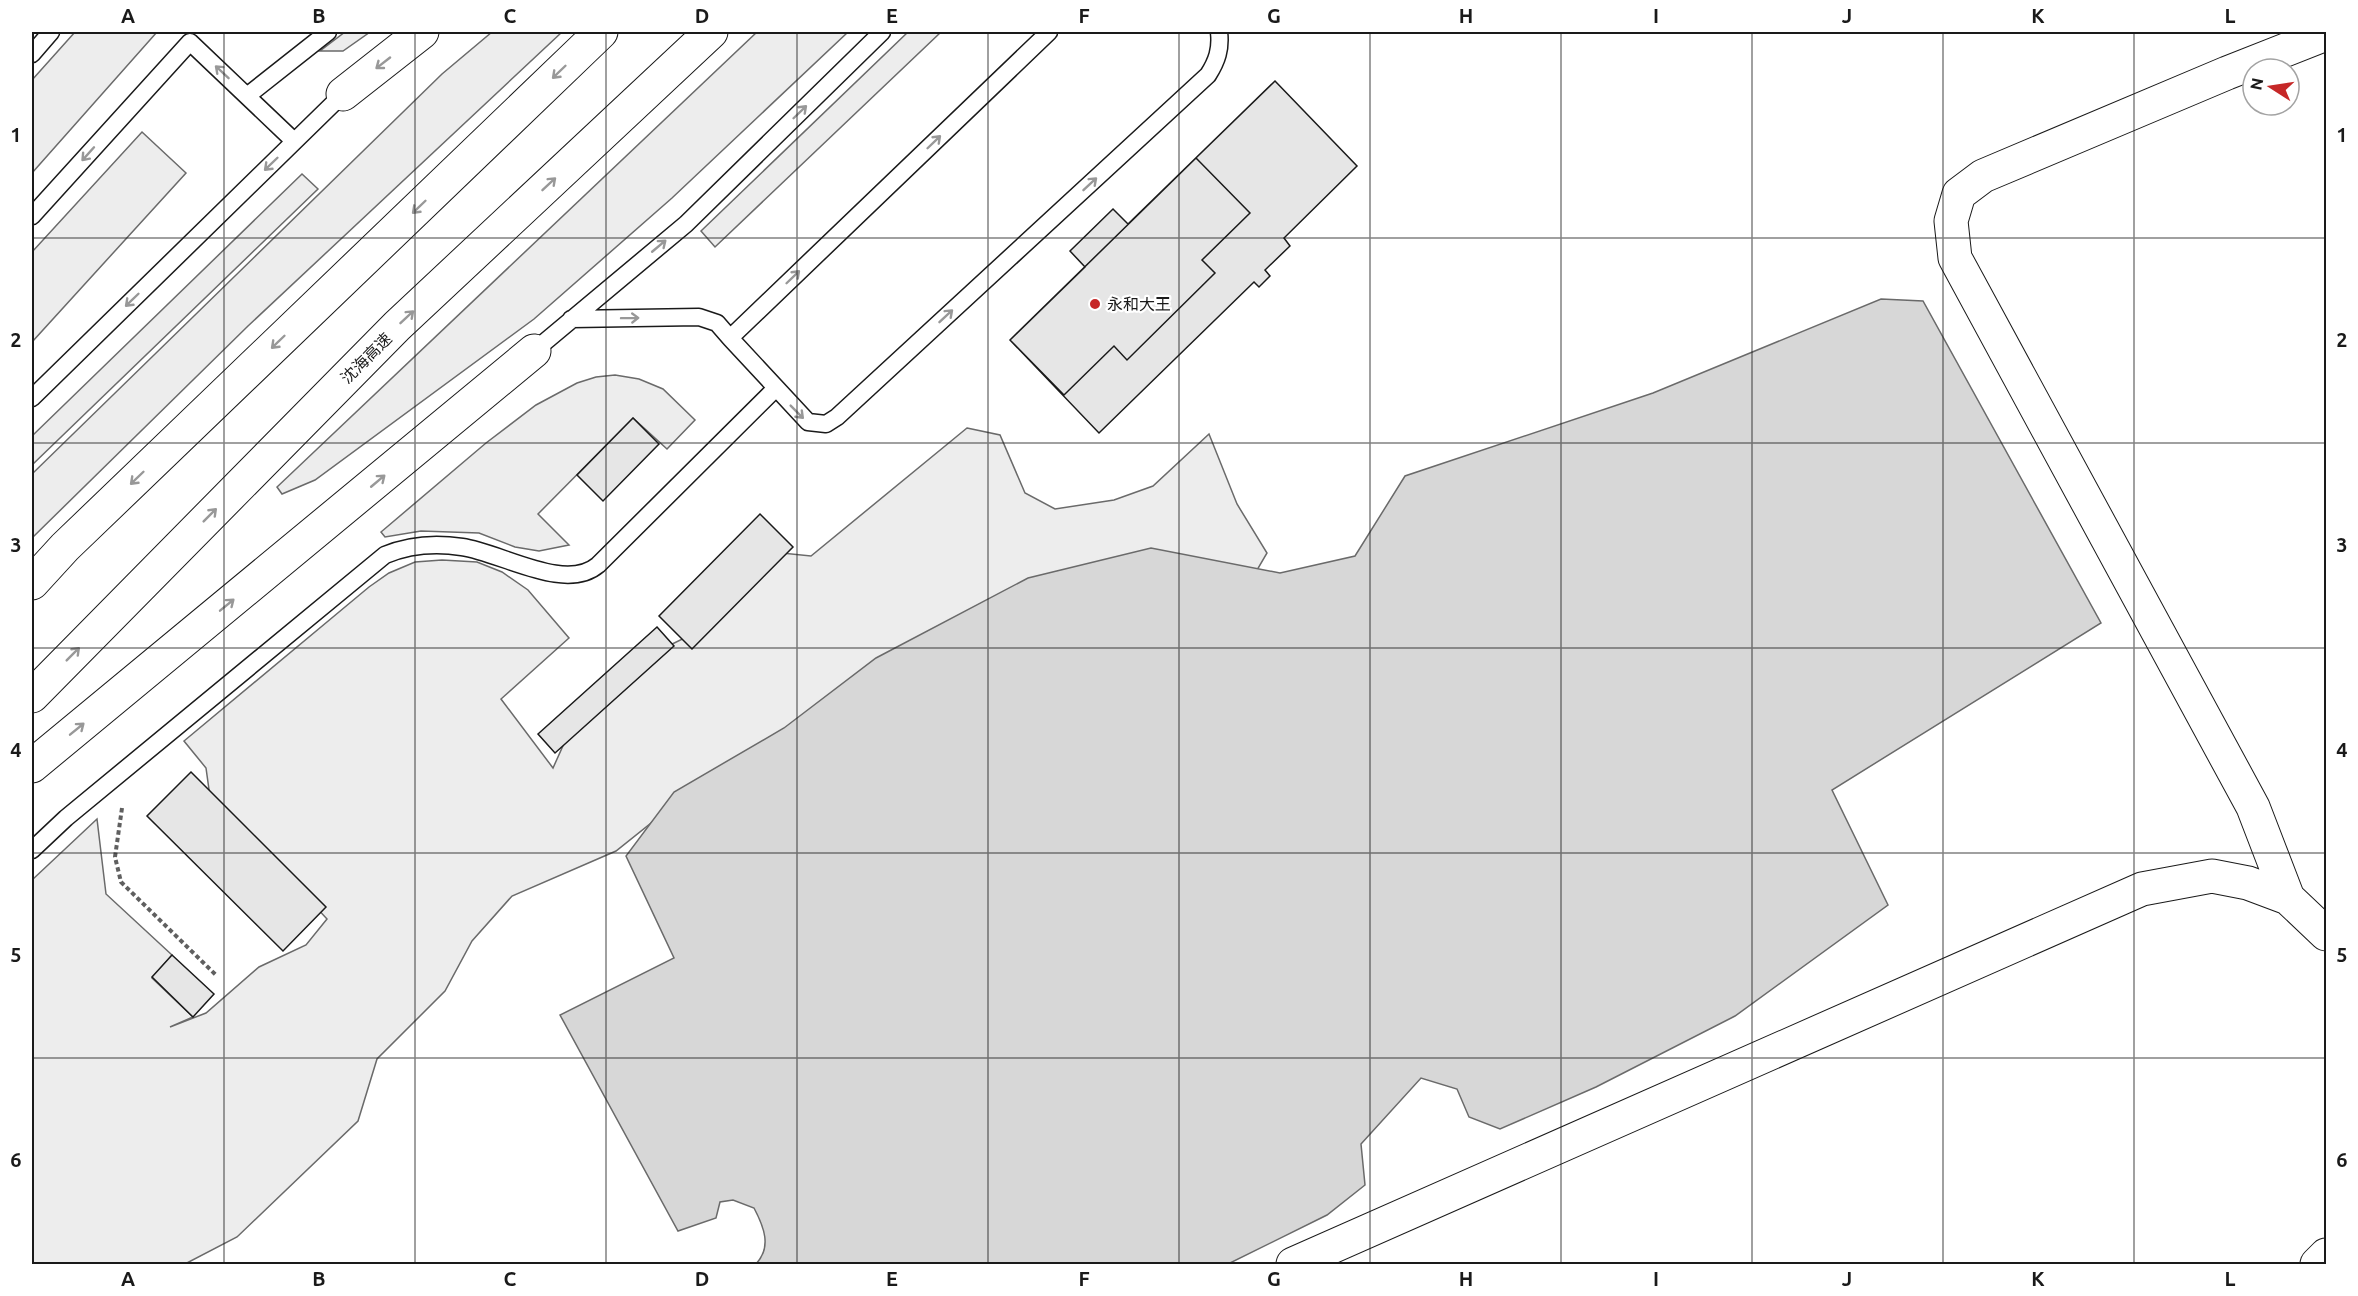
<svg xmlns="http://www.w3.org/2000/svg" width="2358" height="1296" font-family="Ubuntu,'Noto Sans SC',sans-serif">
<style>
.built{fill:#ededed;stroke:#6a6a6a;stroke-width:1.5}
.water{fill:#d7d7d7;stroke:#6a6a6a;stroke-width:1.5}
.building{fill:#e6e6e6;stroke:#1a1a1a;stroke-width:1.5}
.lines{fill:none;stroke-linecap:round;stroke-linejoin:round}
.lane-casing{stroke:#1a1a1a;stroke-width:19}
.street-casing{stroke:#1a1a1a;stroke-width:35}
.highway-casing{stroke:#1a1a1a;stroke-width:35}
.path{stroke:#5f5f5f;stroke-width:4;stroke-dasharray:4.5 3;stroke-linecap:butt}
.lane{stroke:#fff;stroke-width:16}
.street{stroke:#fff;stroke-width:33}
.highway{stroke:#fff;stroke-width:33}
.oneway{stroke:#989898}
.grid{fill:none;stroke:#1a1a1a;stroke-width:1.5;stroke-opacity:0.55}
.poi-dot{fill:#c62828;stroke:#fff;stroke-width:2}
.labels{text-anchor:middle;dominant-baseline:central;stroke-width:4.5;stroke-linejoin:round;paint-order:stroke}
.poi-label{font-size:16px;fill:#1a1a1a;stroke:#fff;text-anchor:start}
.street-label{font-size:16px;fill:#1a1a1a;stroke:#fff}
.neatline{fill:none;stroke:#1a1a1a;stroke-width:2}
.grid-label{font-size:20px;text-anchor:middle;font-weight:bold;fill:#1a1a1a}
</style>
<rect width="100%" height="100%" fill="#fff"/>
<path class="built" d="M75,32H157L32,173V80Z
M345,32H370L343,51H320Z
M492,32H562L248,326L32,538V474L442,74Z
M757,32H848L672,198L534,319L315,480L282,494L277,487Z
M908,32H941L715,247L701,231Z
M142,132L186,173L32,342V252Z
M302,174L318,189L32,465V436Z
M615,375L639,379L663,389L695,420L667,449L633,418L538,514L569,545L539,551L515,547L479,533L421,531L385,537L381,532L486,443L536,405L577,383L596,377Z
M967,428L1000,435L1025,493L1055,509L1114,500L1153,486L1209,434L1237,504L1267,553L1239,601L680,800L616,851L512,896L472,941L445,991L377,1059L358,1121L237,1237L185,1264H32V880L97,819L106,894L172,955L152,978L193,1017L170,1027L206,1013L259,967L306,945L327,919L268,855L212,811L206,768L184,741L369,587L389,573L415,562L442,560L477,562L502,572L528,590L569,638L501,699L553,768L571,728L660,650L701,630L772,552L811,556Z"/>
<path class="water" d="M1881,299L1923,301L2101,623L1832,790L1888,905L1735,1016L1596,1087L1500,1129L1469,1117L1457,1089L1421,1078L1361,1144L1365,1185L1327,1215L1228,1264H756C772,1247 764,1227 754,1208L733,1200L720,1202L716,1218L678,1231L560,1015L674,958L626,856L674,792L784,728L876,658L1028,578L1151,548L1280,573L1355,556L1405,476L1653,393Z"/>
<path class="building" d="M1275,81L1357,166L1284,238L1290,246L1265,270L1270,276L1259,287L1254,282L1099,433L1010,340L1085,267L1070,251L1113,209L1128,224Z
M1196,158L1250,213L1202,260L1215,273L1127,360L1114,346L1064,395L1010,340Z
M633,418L659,444L603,501L577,475Z
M760,514L793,547L692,649L659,616Z
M657,627L674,646L555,753L538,734Z
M191,772L326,907L283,951L147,816Z
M172,955L214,994L193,1017L152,977Z"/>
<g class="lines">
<defs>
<path id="lane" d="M32,54L51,32
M247,96L328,32
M32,216L190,42L294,141
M571,319L699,317L717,323L730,338L1049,32
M730,338L808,422L826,424L837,417L1208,75C1217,61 1221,49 1219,32
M534,351L686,224L882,32
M32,398L343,94
M32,850L66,818L385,555C409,545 436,543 462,547C500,552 565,593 598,565L775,389"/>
<path id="street" d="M2326,34L2227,73L1983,176L1959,194L1951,221L1955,258L2253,807L2288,898L2326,934
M1293,1264L2142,889L2212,876L2248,883L2288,898
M2317,1264L2326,1255"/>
<path id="highway" d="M343,94L422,32
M32,583L65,547L601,32
M32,696L397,326L711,32
M32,766L534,351"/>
</defs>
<use href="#lane" class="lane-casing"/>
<use href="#street" class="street-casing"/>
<use href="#highway" class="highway-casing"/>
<path class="path" d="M122,808L115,857L121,882L217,976"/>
<use href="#lane" class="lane"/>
<use href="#street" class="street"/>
<use href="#highway" class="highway"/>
</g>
<defs><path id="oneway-shaft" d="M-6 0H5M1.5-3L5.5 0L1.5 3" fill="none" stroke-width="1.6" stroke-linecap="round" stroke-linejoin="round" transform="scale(1.5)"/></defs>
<g class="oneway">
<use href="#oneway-shaft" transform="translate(383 63) rotate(142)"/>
<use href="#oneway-shaft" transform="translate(222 72) rotate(-137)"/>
<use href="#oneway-shaft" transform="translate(559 72) rotate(136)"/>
<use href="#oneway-shaft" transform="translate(800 112) rotate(-44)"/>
<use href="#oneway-shaft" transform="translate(934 142) rotate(-44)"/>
<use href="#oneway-shaft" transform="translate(88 154) rotate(132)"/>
<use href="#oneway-shaft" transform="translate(271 164) rotate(136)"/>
<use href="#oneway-shaft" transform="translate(549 184) rotate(-43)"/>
<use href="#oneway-shaft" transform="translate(1090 184) rotate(-43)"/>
<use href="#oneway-shaft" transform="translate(419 207) rotate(136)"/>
<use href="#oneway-shaft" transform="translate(659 246) rotate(-40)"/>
<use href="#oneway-shaft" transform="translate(793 277) rotate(-44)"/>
<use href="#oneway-shaft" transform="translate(132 300) rotate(136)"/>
<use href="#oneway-shaft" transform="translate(946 316) rotate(-43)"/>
<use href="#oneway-shaft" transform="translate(407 317) rotate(-43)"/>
<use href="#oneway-shaft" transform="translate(630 318) rotate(-1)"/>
<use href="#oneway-shaft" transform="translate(278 342) rotate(136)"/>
<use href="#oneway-shaft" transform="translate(797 412) rotate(45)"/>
<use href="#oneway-shaft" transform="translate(137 478) rotate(136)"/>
<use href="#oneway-shaft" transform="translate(378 481) rotate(-40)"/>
<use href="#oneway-shaft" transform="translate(210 515) rotate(-45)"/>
<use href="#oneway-shaft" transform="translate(227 605) rotate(-39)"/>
<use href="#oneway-shaft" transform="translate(73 654) rotate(-45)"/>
<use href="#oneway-shaft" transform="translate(77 729) rotate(-39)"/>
</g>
<path class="grid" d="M224,32V1264M415,32V1264M606,32V1264M797,32V1264M988,32V1264M1179,32V1264M1370,32V1264M1561,32V1264M1752,32V1264M1943,32V1264M2134,32V1264M32,238H2326M32,443H2326M32,648H2326M32,853H2326M32,1058H2326"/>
<circle class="poi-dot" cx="1095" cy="304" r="6"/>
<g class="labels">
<g class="poi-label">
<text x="1107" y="304">永和大王</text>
</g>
<g class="street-label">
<text transform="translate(366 358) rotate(-45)">沈海高速</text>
</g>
</g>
<rect width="2358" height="1296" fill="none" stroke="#ffffff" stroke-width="66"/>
<g transform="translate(2271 87) rotate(282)"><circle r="28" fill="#ffffff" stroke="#a3a3a3" stroke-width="1.5"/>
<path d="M0-4.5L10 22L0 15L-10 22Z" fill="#c62828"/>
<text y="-9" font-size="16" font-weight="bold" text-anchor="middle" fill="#1a1a1a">N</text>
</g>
<rect x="33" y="33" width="2292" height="1230" class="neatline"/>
<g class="grid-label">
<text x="128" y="23">A</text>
<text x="319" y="23">B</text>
<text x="510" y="23">C</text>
<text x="702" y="23">D</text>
<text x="892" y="23">E</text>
<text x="1084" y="23">F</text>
<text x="1274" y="23">G</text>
<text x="1466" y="23">H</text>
<text x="1656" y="23">I</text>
<text x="1847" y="23">J</text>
<text x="2038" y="23">K</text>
<text x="2230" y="23">L</text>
<text x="16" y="142">1</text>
<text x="2342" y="142">1</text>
<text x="16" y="347">2</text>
<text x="2342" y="347">2</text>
<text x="16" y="552">3</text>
<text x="2342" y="552">3</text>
<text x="16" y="757">4</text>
<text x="2342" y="757">4</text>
<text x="16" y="962">5</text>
<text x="2342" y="962">5</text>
<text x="16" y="1167">6</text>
<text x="2342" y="1167">6</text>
<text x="128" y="1286">A</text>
<text x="319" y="1286">B</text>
<text x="510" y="1286">C</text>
<text x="702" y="1286">D</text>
<text x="892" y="1286">E</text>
<text x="1084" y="1286">F</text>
<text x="1274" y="1286">G</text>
<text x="1466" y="1286">H</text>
<text x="1656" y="1286">I</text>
<text x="1847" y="1286">J</text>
<text x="2038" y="1286">K</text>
<text x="2230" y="1286">L</text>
</g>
</svg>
